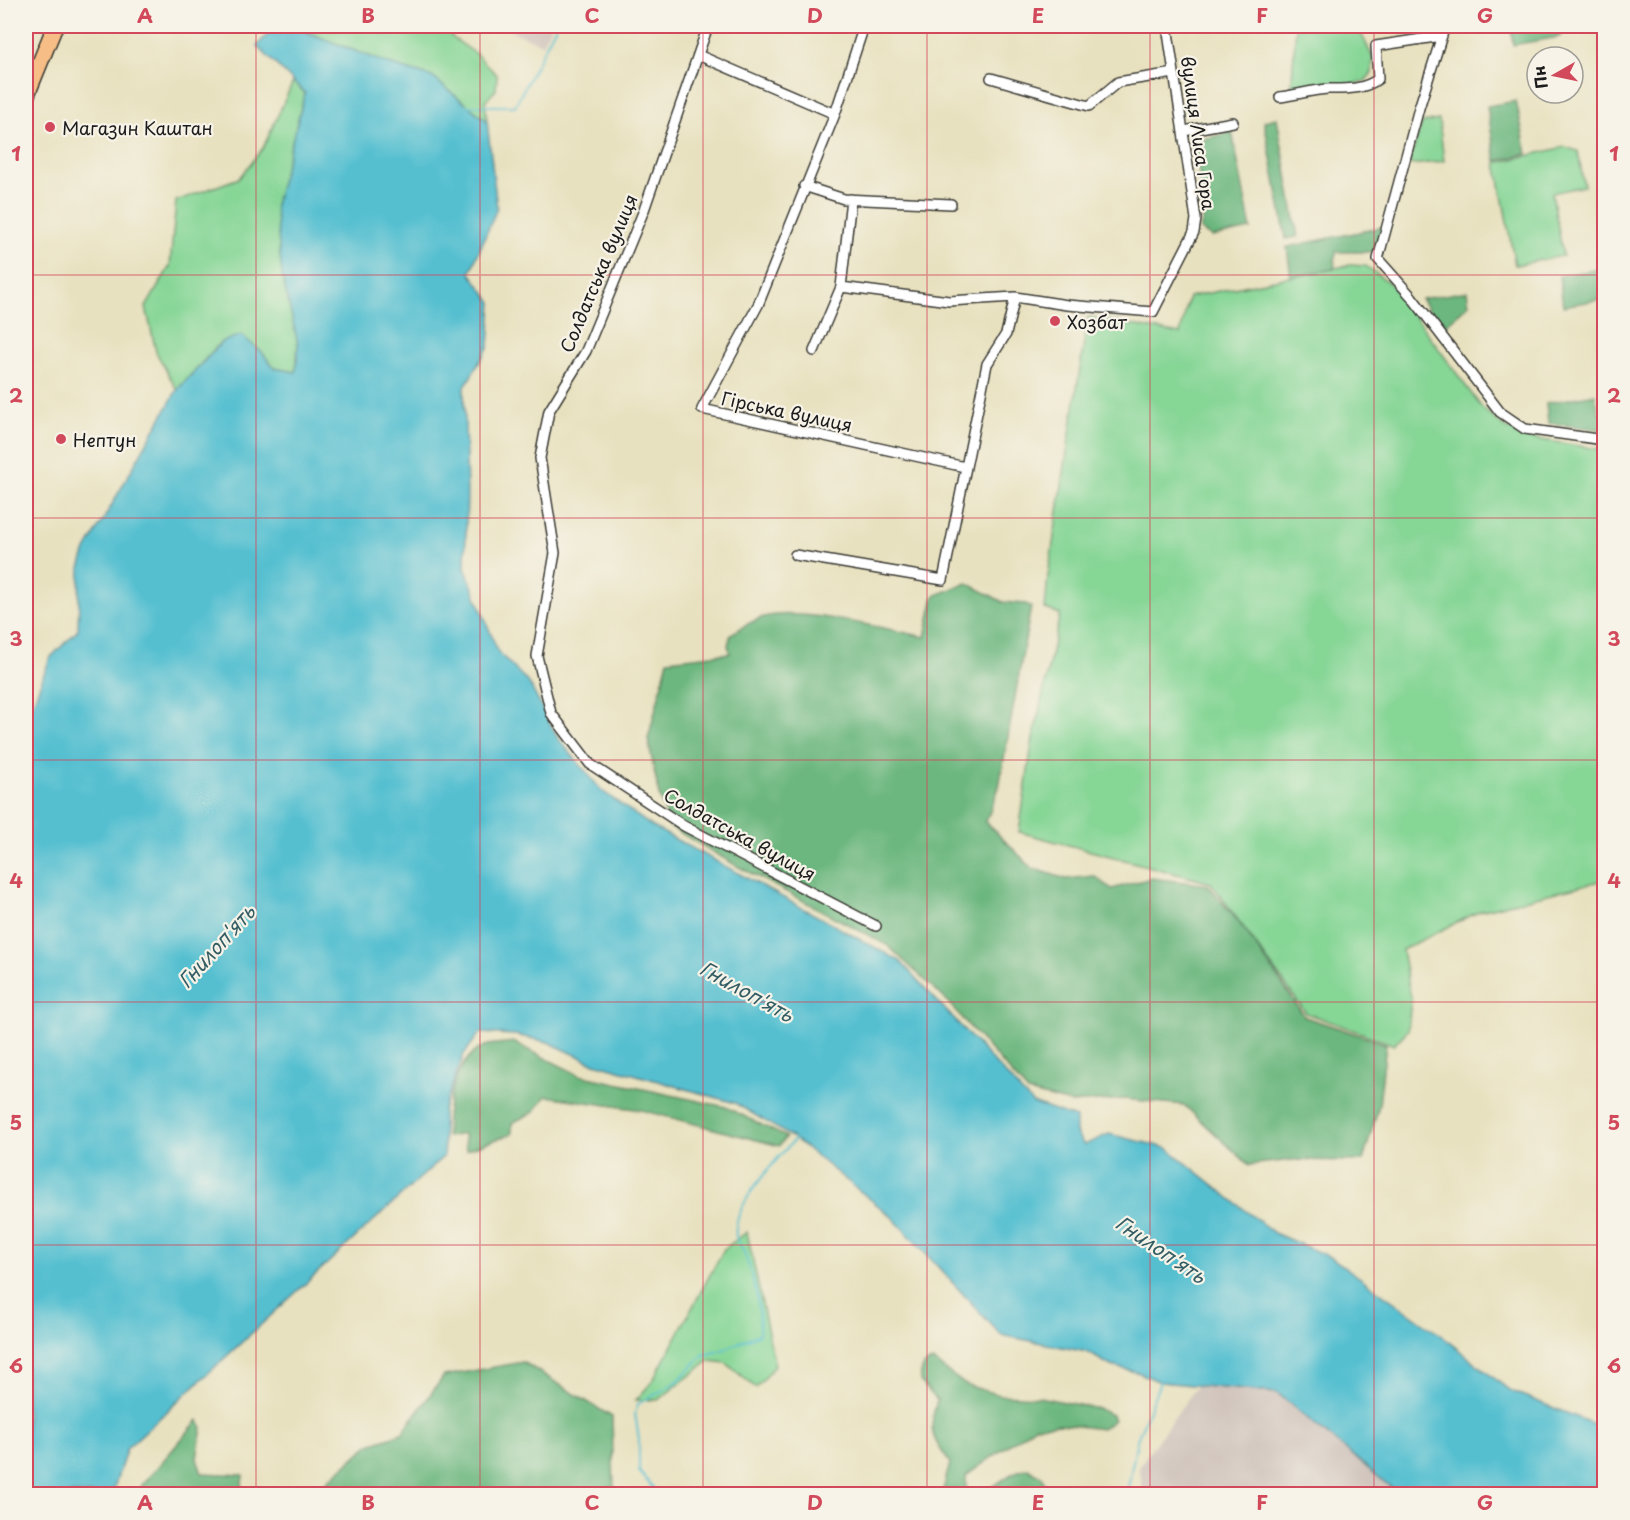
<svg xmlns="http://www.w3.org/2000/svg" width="1630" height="1520" font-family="'Playpen Sans',sans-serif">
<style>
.industrial{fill:#cec1b9}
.green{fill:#86d696;stroke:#517959;stroke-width:1.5}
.forest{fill:#6cb77f;stroke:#446a4e;stroke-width:1.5}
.water{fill:#55bfd0;stroke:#386e76;stroke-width:1.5}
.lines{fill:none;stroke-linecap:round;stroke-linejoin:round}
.stream{stroke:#55bfd0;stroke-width:2}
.street-casing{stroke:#3b3a34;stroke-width:12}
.primary-casing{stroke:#3b3a34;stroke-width:18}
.street{stroke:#fff;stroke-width:9}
.primary{stroke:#f6be86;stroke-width:15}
.grid{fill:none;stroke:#d1495b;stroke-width:1.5;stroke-opacity:0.55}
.poi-dot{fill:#d1495b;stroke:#f7f3e8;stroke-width:2}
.labels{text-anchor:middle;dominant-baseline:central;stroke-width:4.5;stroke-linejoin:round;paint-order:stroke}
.poi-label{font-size:18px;fill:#1c1c1c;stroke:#f7f3e8;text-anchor:start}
.street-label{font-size:18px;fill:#1c1c1c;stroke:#f7f3e8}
.water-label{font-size:20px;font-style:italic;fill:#335d64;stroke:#f7f3e8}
.neatline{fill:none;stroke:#d1495b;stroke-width:2}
.grid-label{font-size:20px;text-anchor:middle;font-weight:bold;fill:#d1495b}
</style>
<rect width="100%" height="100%" fill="#f7f3e8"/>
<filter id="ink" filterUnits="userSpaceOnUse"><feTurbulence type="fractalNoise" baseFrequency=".0167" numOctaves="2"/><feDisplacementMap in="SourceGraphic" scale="12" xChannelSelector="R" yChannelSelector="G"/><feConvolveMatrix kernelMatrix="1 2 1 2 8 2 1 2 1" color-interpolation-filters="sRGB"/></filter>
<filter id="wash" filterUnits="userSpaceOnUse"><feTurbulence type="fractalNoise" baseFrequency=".008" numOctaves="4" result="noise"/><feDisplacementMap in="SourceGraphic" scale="24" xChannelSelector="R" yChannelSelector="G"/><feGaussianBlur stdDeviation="1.35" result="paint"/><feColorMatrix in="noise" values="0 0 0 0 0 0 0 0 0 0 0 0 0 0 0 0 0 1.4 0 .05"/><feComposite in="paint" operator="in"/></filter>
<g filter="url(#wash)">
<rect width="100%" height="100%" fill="#e8e1bf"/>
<path class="industrial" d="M500,26H551L542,44Z
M1197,1386L1277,1393L1399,1494H1144L1139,1466Z"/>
<path class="green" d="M291,26H444L453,38L475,53L497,75L496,90L485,101L487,121L432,77L389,64Z
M1296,26H1341L1361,33L1373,58L1372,73L1365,81L1344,87L1333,83L1291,91Z
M293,82L305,93L275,205L298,344L296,372L274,368L221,342L177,390L156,352L146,307L170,266L176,201L239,178L263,148Z
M1439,120L1444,161L1412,165L1409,163L1422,123Z
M1565,147L1578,151L1584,186L1552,193L1563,256L1515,265L1496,163Z
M1350,265L1366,266L1392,285L1482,408L1503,426L1530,438L1604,450V880L1480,911L1402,950L1411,999L1408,1030L1394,1045L1306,1013L1211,883L1019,832L1032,744L1060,614L1045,609L1048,576L1088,317L1180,334L1189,297Z
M747,1232L775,1366L756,1388L726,1363L709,1361L658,1400H636L652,1382L724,1249Z"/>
<path class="forest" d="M1526,26H1576L1568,28L1559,37L1513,45L1511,28Z
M1516,101L1527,154L1496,161L1487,106Z
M1277,118L1298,237L1286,239L1264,121Z
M1232,132L1251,229L1212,237L1200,230L1204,216L1195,141Z
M1383,227L1374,252H1336L1334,269L1291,277L1287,247Z
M1604,268V299L1563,306L1559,276Z
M1467,291L1469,304L1442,329L1421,299Z
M1595,394L1599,413H1604V430L1548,423L1546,403Z
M967,583L1003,602L1026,604L1031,607L999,787L986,822L1032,868L1066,879L1094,876L1112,889L1151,878L1208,885L1245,930L1305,1017L1386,1044L1379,1105L1363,1161L1292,1160L1249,1165L1184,1105L1124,1099L1071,1103L1028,1092L944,998L887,945L737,866L670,827L659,795L648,739L668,660L730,653L728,645L731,634C741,628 753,620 764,617C799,607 888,629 925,637L934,596Z
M513,1042L579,1075L726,1107L786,1137L779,1146L641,1110L546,1096L534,1112L512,1123V1134L466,1150L464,1134L447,1137C444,1110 455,1057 485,1046C493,1043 504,1044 513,1042Z
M933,1361L966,1385L1000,1395L1039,1397L1099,1409L1112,1415L1114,1420L1102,1429L1061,1424L1035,1426L966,1476V1488L971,1494C995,1491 1006,1472 1028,1468L1042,1477L1046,1489L1063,1494H942L950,1463C931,1436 928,1432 937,1400L920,1381C921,1371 922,1363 933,1361Z
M523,1362L612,1417L614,1494H315L316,1491L370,1444L402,1433L444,1376Z
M198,1420L202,1427L197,1459L202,1473L243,1475L241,1494H140L142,1485Z"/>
<path class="water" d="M275,26H291L389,64L432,77L487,121L497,208L470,273L492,302L489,346L464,388L467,493L465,568L498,652L529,683L557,737L602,791L653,827L900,961L1032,1103L1076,1118V1133L1084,1145L1109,1134L1167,1148L1274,1233L1332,1258L1439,1334L1509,1390L1604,1428V1494H1399L1277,1393L1160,1382L1140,1373L1111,1366L1087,1352L1001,1335L891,1216L795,1139L735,1103L591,1062L548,1042L515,1035L480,1033L464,1054L443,1110L444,1156L127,1448L112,1494H26L27,719L50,658L78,630L80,568L86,550L177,390L222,342L241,335L262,352L274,368L296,372L298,344L282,275L275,205L305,93L257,46Z"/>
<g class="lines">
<path class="stream" d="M468,106H515L556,26
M658,1494L639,1471V1439L635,1414L638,1404L677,1382L703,1355L720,1351L759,1334C762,1309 753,1275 744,1252C742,1247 736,1241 736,1236C732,1204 776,1161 795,1139
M1127,1494L1137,1440L1160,1382"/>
</g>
</g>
<g filter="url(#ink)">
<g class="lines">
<defs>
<path id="street" d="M708,26L644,210L586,351L549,411L540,458L555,553L537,656L551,713L590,764L684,826L876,926
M864,26L835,114L758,305L702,409L965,467
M1445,26L1419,108L1378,259L1411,296L1500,412L1525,429L1604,440
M698,55L835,114
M991,78L1089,106L1118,82L1174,73
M1280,97C1296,95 1312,90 1328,89C1344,89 1364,90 1378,79L1376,46L1442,36
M1184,131L1233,122
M804,186L844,199L951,204
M841,287L949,301L1015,297L1067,305L1153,312L1194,232L1196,219L1167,26
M814,351L841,287L851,199
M795,555L943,580L987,364L1006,334L1015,297"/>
<path id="primary" d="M26,97L55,26"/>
</defs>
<use href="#street" class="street-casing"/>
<use href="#primary" class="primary-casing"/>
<use href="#street" class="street"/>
<use href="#primary" class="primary"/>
</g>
</g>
<path class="grid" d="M256,26V1494M480,26V1494M703,26V1494M927,26V1494M1150,26V1494M1374,26V1494M26,275H1604M26,518H1604M26,760H1604M26,1002H1604M26,1245H1604"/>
<g class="poi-dot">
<circle cx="50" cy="127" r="6"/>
<circle cx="1055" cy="321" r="6"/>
<circle cx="61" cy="439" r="6"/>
</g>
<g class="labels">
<g class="poi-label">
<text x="62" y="127">Магазин Каштан</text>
<text x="1067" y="321">Хозбат</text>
<text x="73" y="439">Нептун</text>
</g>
<g class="street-label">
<text transform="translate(1199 133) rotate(82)">вулиця Лиса Гора</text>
<text transform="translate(598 273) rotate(-67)">Солдатська вулиця</text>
<text transform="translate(787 411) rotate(12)">Гірська вулиця</text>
<text transform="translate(740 834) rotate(29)">Солдатська вулиця</text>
</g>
<g class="water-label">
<text transform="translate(216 946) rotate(-48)">Гнилоп'ять</text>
<text transform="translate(747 991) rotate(29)">Гнилоп'ять</text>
<text transform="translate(1161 1249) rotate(34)">Гнилоп'ять</text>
</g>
</g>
<rect width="1630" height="1520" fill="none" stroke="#f7f3e8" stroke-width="66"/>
<g transform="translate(1555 75) rotate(261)"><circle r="28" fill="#f7f3e8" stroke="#9f9d96" stroke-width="1.5"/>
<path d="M0-4.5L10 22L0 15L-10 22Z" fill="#d1495b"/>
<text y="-9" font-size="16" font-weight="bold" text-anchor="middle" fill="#1c1c1c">Пн</text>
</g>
<rect x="33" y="33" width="1564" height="1454" class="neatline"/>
<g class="grid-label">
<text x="145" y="23">A</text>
<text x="368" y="23">B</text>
<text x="592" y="23">C</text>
<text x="815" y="23">D</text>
<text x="1038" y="23">E</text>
<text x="1262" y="23">F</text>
<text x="1485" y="23">G</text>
<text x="16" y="161">1</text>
<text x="1614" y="161">1</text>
<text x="16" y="403">2</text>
<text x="1614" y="403">2</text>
<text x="16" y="646">3</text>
<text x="1614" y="646">3</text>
<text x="16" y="888">4</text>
<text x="1614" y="888">4</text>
<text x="16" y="1130">5</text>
<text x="1614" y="1130">5</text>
<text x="16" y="1373">6</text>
<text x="1614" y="1373">6</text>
<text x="145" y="1510">A</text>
<text x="368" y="1510">B</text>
<text x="592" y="1510">C</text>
<text x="815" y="1510">D</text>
<text x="1038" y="1510">E</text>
<text x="1262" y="1510">F</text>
<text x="1485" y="1510">G</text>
</g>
</svg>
